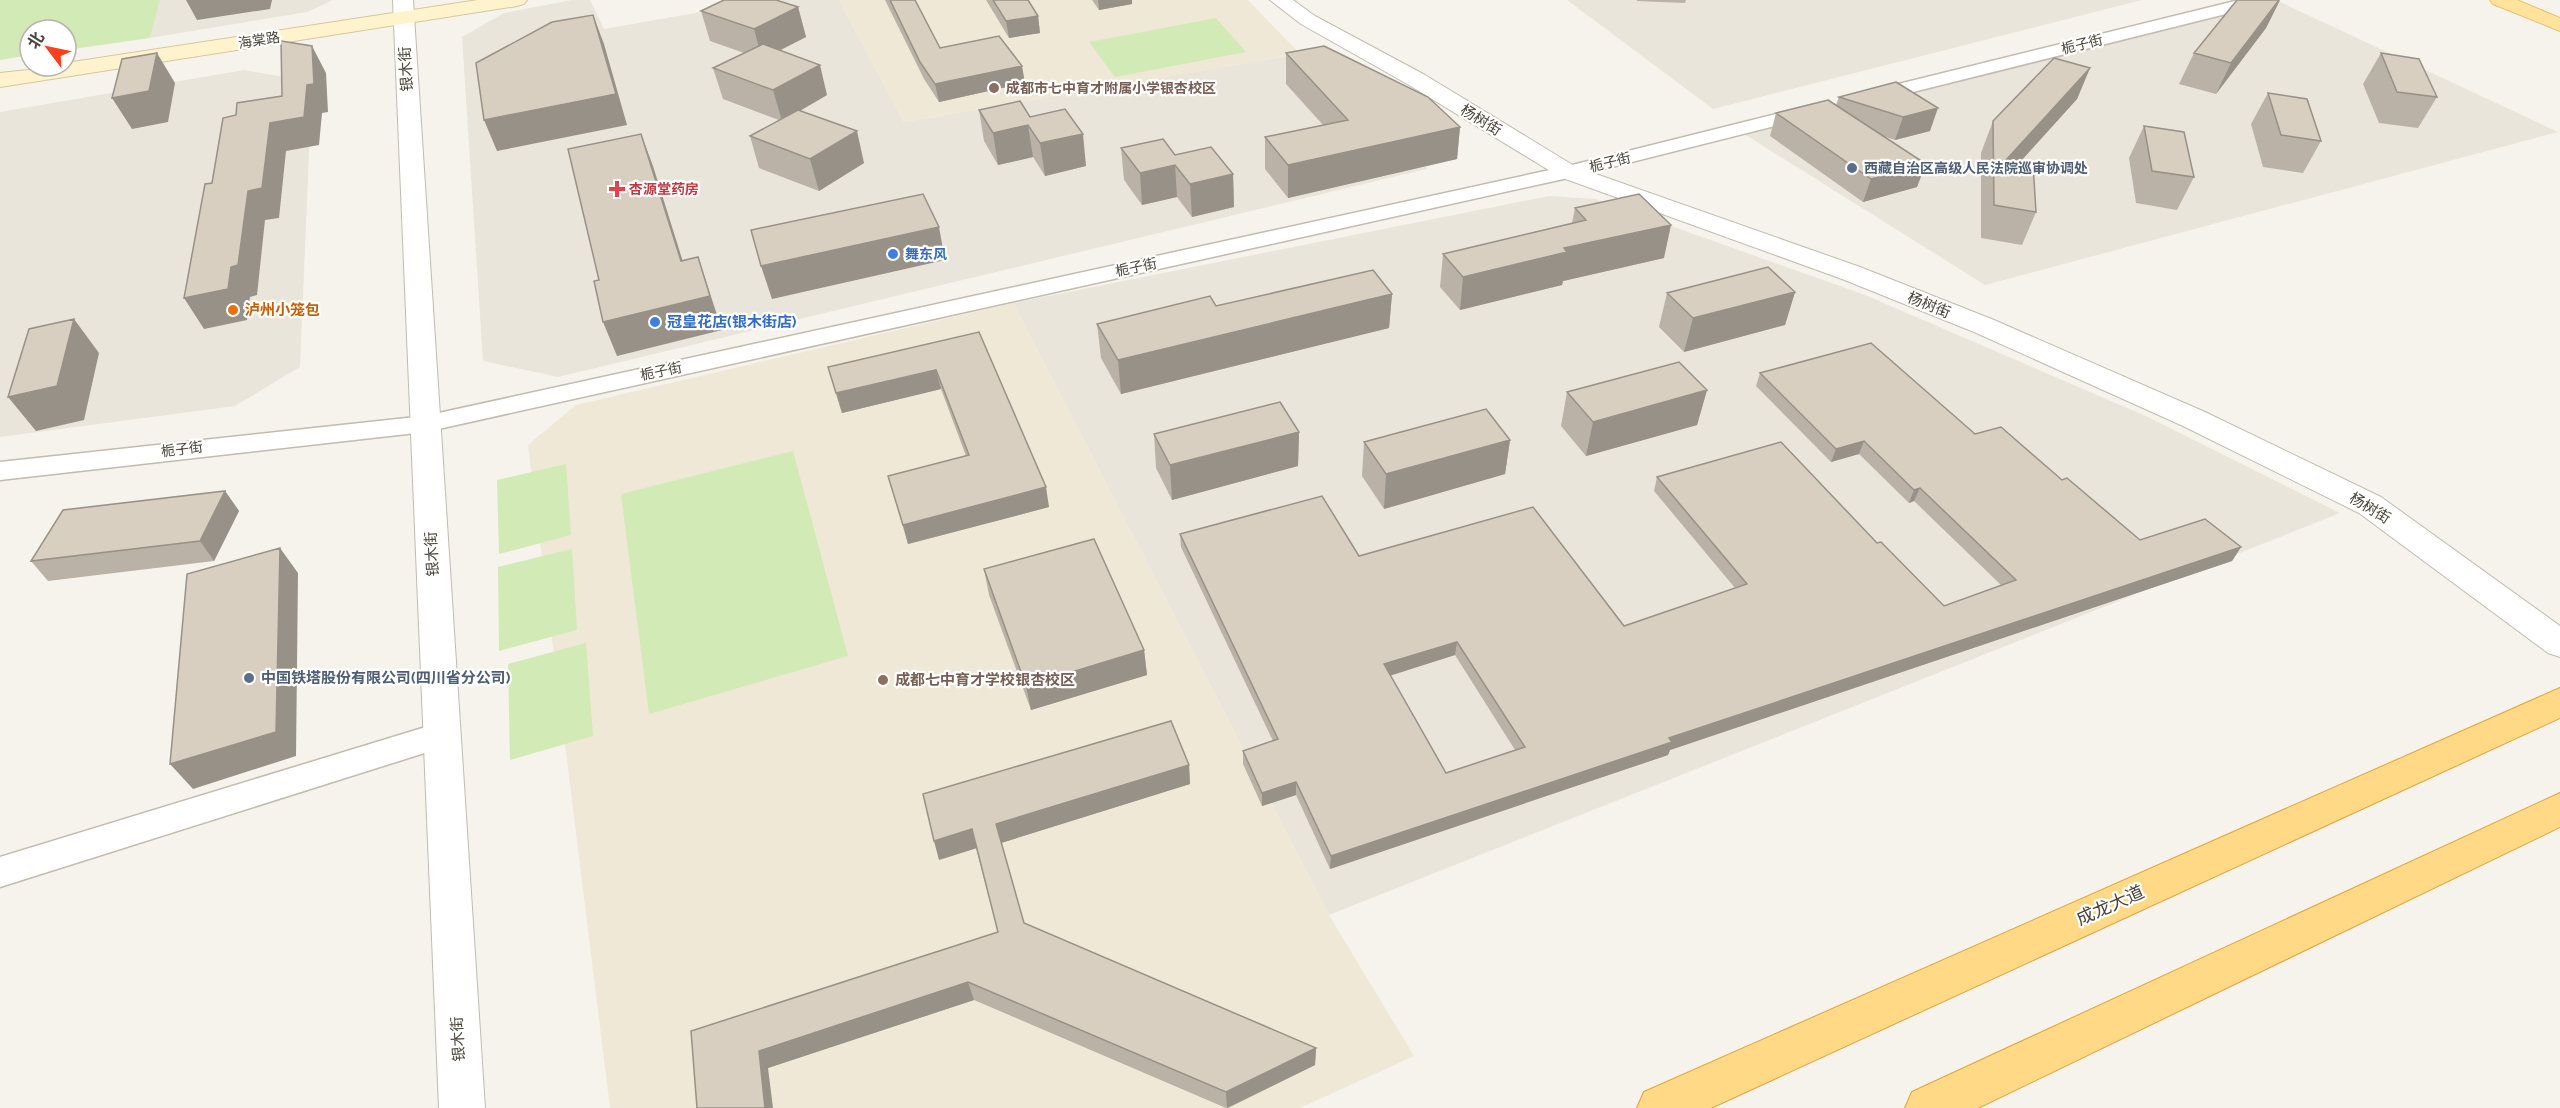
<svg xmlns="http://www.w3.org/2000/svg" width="2560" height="1108" font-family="Raleway,'Noto Sans SC',sans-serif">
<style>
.residential{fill:#eae5da}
.education{fill:#efe8d6}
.green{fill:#d2eab5}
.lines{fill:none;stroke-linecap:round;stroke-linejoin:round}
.minor-casing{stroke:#c2bbae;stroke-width:3}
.tertiary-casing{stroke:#c2bbae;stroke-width:2}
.secondary-casing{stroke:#d6c79b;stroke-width:2}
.primary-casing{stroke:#e6c16a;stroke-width:2}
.trunk-casing{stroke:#e0a43c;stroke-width:2}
.minor{fill:#fff;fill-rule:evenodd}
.tertiary{fill:#fff;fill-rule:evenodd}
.secondary{fill:#fff3cd;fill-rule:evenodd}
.primary{fill:#ffe39c;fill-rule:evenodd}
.trunk{fill:#ffd985;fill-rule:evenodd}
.wall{fill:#bab2a6;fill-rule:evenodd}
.shaded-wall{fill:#979187}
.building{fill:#d8cfc1;stroke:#979187;stroke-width:1.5;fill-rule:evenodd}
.education-dot{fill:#8d6e63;stroke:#fff;stroke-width:2}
.service-dot{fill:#5c6f8a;stroke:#fff;stroke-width:2}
.health-dot{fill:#e0444e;stroke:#fff;stroke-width:2}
.shop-dot{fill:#3f7fe0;stroke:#fff;stroke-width:2}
.food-dot{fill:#e8710a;stroke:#fff;stroke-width:2}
.labels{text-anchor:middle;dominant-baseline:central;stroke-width:4.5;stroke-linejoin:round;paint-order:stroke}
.far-street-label{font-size:14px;fill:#4b4439;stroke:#fff}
.far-education-label{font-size:14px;font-weight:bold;fill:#785e54;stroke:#fff;text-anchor:start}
.far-service-label{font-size:14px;font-weight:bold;fill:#4e5e75;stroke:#fff;text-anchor:start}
.far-health-label{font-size:14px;font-weight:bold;fill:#be3a42;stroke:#fff;text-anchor:start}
.far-shop-label{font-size:14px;font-weight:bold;fill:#366cbe;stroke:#fff;text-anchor:start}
.street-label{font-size:15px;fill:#4b4439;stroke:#fff}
.food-label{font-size:15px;font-weight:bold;fill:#c56008;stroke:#fff;text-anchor:start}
.shop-label{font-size:15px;font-weight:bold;fill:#366cbe;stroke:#fff;text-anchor:start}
.service-label{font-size:15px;font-weight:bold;fill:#4e5e75;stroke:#fff;text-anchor:start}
.education-label{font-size:15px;font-weight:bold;fill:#785e54;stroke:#fff;text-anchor:start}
.near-street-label{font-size:18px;fill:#4b4439;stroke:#fff}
</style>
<rect width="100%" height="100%" fill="#f6f3ec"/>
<path class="residential" d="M160,0H333L307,12L150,38Z
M572,0H590L604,29L768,0H839L904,122L1300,54L1434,145L1426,169L558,377L483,361L462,37L504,13Z
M1567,0H2142L1713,109Z
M2261,0H2276L2558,132L1985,285L1741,132Z
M244,70L312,82L300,367L235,406L0,437V112Z
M1549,196L1595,199L1865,295L2148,417L2340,513L1329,915L1013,303Z"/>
<path class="education" d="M839,0H1248L1300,54L904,122Z
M1013,303L1329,915L1414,1056L1300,1108H610L528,445L576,405Z"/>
<path class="green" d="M0,0H160L150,38L66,50V30H30V55L0,60Z
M1216,18L1246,52L1115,77L1089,42Z
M793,451L848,656L649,714L621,494Z
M566,464L571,535L499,554L497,480Z
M572,549L577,630L499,651L498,567Z
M586,643L593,736L510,760L508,664Z"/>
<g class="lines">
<defs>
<path id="minor" d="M2239,0H2269L2266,4L1869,103L1859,97L1862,93Z
M1812,105L1819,107L1822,111L1819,115L1568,178L425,432L0,480V462L425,416L1568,166Z
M442,722L453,726L458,735L453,744L0,887V857Z"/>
<path id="tertiary" d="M393,0H413L485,1108H439Z
M1270,0H1293L1315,16L1425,75L1576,167L1860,267L1994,320L2205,412L2381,497L2560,626V657L2548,653L2359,513L2183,426L1974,332L1842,279L1560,177L1409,85L1301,24Z"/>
<path id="secondary" d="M478,0H527L524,4L517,6L0,87V73L66,66V63Z"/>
<path id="primary" d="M2490,0H2517L2560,18V31L2493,4Z"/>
<path id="trunk" d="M2560,688V718L1711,1108H1637L1644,1092Z
M2560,793V827L1978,1108H1905L1912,1092Z"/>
</defs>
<use href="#minor" class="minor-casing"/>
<use href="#tertiary" class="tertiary-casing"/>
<use href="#secondary" class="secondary-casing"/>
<use href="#primary" class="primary-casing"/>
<use href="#trunk" class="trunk-casing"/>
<use href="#minor" class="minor"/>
<use href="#tertiary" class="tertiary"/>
<use href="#secondary" class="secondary"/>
<use href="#primary" class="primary"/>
<use href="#trunk" class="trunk"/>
</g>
<path class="wall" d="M885,0H915L940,48L1025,83L939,102L924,79Z
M986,0H1028L1038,16L1040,33L1009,38Z
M1092,0H1132V4L1099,10Z
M1637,0H1686L1685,3L1637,1Z
M2280,0L2266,28L2216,94L2179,84L2194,53Z
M798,7L806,37L781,50L827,95L800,111L864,163L819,191L759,168L750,136L779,120L723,99L713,68L744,53L710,41L701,11Z
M1286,53L1460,127L1457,159L1288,198L1265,169V137L1323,125L1286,84Z
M2381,53L2437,97L2418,128L2379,123L2363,84Z
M2090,68L2077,99L2020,162L2036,212L2022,245L1981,238V153L1993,121Z
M1896,82L1930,131L1895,140L1886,137L1917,187L1863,202L1770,136L1776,113L1836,105L1839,97Z
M2268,93L2321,141L2303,173L2263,167L2251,124Z
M979,110L1030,117L1086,166L1045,176L1033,157L998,165L984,141Z
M2144,126L2194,177L2177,210L2136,203L2129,158Z
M1121,148L1175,155L1233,174L1234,207L1192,217L1177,197L1142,205L1124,180Z
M1575,208L1664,258L1563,281L1562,285L1460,310L1440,287L1443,254L1572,223Z
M1795,292L1785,325L1684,352L1659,327L1667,293Z
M1392,294L1389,328L1121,394L1101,358L1097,324L1216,306Z
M979,332L1049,507L908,544L888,476L966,456L941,389L842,413L828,367Z
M1760,373L1975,434L2062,480L2140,540L2241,547L2232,561L1670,750L1668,755L1330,869L1296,795L1262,806L1243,764V751L1273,741L1181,547L1180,534L1359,556L1624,626L1735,588L1654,491L1657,477L1877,543L1944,606L2001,585L1914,501L1909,503L1859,454L1831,462L1756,386ZM1455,655L1515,750L1446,773L1390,675Z
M1707,390L1697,425L1586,456L1561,426L1567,392Z
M1299,432L1298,466L1172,500L1156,468L1154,434Z
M1510,440L1505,474L1384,509L1362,476L1364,442Z
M225,491L239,511L214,561L48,581L31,561Z
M984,569L1144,650L1147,675L1031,710L989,595Z
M1189,765L1190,784L1001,843L1024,923L1316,1048L1315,1065L1228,1108H1226L974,1000L768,1068L697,1108L998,932L976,848L939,860Z"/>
<path class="shaded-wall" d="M186,0H272L270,9L197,20Z
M1098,0H1132V4L1099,10Z
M2280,0L2266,28L2216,94L2231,63Z
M798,7L806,37L762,59L754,29Z
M593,15L604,44L627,125L497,151L484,120Z
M1038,16L1040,33L1009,38L1006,21Z
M312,46L326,73L328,112L322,113L319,145L286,151L279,218L265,220L257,295L250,297L247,320L204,329L184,298L231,267L248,191L270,123L307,85Z
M157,53L175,83L168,122L132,129L112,98Z
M820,65L827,95L782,121L773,90Z
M1022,66L1025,83L939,102L935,84Z
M2090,68L2077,99L1993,192L2006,160Z
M1938,108L1930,131L1895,140L1903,117Z
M1028,125L1033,157L998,165L993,133Z
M1460,127L1457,159L1288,198V165Z
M857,131L864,163L819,191L810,159Z
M641,134L653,166L693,294L681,261Z
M1083,134L1086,166L1045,176L1040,143Z
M1926,164L1917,187L1863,202L1871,179Z
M1175,165L1177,197L1142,205L1140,173Z
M1233,174L1234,207L1192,217L1190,184Z
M1671,225L1664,258L1563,281L1562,285L1460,310L1463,277L1564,248Z
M939,227L945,260L772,299L761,266Z
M698,257L722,330L617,356L603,322Z
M1795,292L1785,325L1684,352L1693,318Z
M1392,294L1389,328L1121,394L1118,360Z
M74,319L99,353L84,420L36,431L8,397Z
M936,370L941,389L842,413L836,393Z
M1707,390L1697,425L1586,456L1593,422Z
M1299,432L1298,466L1172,500L1170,465Z
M1510,440L1505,474L1384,509L1386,474Z
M1864,441L1859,454L1831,462L1836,449Z
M1046,487L1049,507L908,544L903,525Z
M1920,488L1914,501L1909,503L1914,490Z
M225,491L239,511L214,561L200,541Z
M2241,547L2232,561L1670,750L1668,755L1330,869L1331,856L1669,738Z
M280,548L298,573L296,756L193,789L170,764Z
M1457,642L1455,655L1383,678L1384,664Z
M1144,650L1147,675L1031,710L1026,686Z
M1189,765L1190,784L1001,843L996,824Z
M1296,782V795L1262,806V793Z
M972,829L977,848L939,860L934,841Z
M968,982L974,1000L768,1068L773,1108H765L759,1051Z
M1316,1048L1315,1065L1227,1108L1226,1092Z"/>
<path class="building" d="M724,0H776L798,7L754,29L701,11Z
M890,0H915L940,48L999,36L1022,66L935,84L920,62Z
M993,0H1028L1038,16L1006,21Z
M2237,0H2279L2231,63L2194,53Z
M593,15L616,94L484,120L476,63L552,22Z
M281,41L312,46L314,84L307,85L304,117L270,123L262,188L248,191L238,265L231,267L228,289L184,298L205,184L212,183L223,118L236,115L237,103L282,96Z
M763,44L820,65L773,90L713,68Z
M1324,46L1428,97L1460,127L1288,165L1265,137L1348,120L1286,53Z
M157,53L149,91L112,98L122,59Z
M2381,53L2419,59L2437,97L2397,92Z
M2054,58L2090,68L2006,160L2033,164L2036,212L1994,205L1993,121Z
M1896,82L1938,108L1903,117L1839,97Z
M2268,93L2307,99L2321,141L2281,135Z
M1828,100L1926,164L1871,179L1776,113Z
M1020,101L1030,117L1065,109L1083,134L1040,143L1028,125L993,133L979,110Z
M798,110L857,131L810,159L750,136Z
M2144,126L2184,132L2194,177L2152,171Z
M641,134L681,261L698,257L710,296L603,322L594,281L599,280L568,149Z
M1163,139L1175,155L1211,147L1233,174L1190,184L1175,165L1140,173L1121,148Z
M923,194L939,227L761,266L751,230Z
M1639,194L1671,225L1564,248L1567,252L1463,277L1443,254L1586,220L1575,208Z
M1768,267L1795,292L1693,318L1667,293Z
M1373,270L1392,294L1118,360L1097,324L1210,296L1216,306Z
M74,319L57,386L8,397L29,329Z
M979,332L1046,487L903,525L888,476L969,455L936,370L836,393L828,367Z
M1871,343L1975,434L2001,427L2062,480L2067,478L2140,540L2205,519L2241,547L1669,738L1672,742L1331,856L1296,782L1262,793L1243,751L1278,739L1180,534L1322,496L1359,556L1533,507L1624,626L1747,584L1657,477L1781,442L1877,543L1881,542L1944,606L2016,580L1920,488L1914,490L1864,441L1836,449L1760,373ZM1457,642L1525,747L1446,773L1384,664Z
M1679,362L1707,390L1593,422L1567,392Z
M1280,402L1299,432L1170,465L1154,434Z
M1486,409L1510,440L1386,474L1364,442Z
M225,491L200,541L31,561L63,510Z
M1094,539L1144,650L1026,686L984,569Z
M280,548L276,732L170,764L187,574Z
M1171,721L1189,765L996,824L1024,923L1316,1048L1226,1092L968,982L759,1051L765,1108H697L691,1031L998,932L972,829L934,841L923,794Z"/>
<g class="education-dot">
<circle cx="994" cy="88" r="6"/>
<circle cx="883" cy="680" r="6"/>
</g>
<g class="service-dot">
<circle cx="1852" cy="168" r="6"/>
<circle cx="249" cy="678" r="6"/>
</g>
<path class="health-dot" d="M614 180h6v6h6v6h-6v6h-6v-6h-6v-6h6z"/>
<g class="shop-dot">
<circle cx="893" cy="254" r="6"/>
<circle cx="655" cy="322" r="6"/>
</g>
<circle class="food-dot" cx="233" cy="310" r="6"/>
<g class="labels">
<g class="far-street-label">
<text transform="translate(259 40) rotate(-9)">海棠路</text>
<text transform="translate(2082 44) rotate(-14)">栀子街</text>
<text transform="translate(1610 162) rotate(-14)">栀子街</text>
<text transform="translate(1136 267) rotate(-12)">栀子街</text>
<text transform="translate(661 371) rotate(-12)">栀子街</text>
<text transform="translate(182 449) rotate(-7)">栀子街</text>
</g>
<g class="far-education-label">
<text x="1006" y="88">成都市七中育才附属小学银杏校区</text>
</g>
<g class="far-service-label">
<text x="1864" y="168">西藏自治区高级人民法院巡审协调处</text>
</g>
<g class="far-health-label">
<text x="629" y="189">杏源堂药房</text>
</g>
<g class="far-shop-label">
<text x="905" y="254">舞东风</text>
</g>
<g class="street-label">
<text transform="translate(406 69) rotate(-93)">银木街</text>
<text transform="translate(1481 120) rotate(31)">杨树街</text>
<text transform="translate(1929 305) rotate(22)">杨树街</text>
<text transform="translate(2370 508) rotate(31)">杨树街</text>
<text transform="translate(432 554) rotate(-93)">银木街</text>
<text transform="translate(458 1039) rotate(-93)">银木街</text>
</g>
<g class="food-label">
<text x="245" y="310">泸州小笼包</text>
</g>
<g class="shop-label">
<text x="667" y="322">冠皇花店(银木街店)</text>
</g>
<g class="service-label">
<text x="261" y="678">中国铁塔股份有限公司(四川省分公司)</text>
</g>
<g class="education-label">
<text x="895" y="680">成都七中育才学校银杏校区</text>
</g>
<g class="near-street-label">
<text transform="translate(2110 905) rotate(-24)">成龙大道</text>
</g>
</g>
<g transform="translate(48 48) rotate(302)"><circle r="28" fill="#ffffff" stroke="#b7b4b0" stroke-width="1.5"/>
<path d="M0-4.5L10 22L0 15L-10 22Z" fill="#fc3f1d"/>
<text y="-9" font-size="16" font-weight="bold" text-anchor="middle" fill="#4b4439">北</text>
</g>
</svg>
